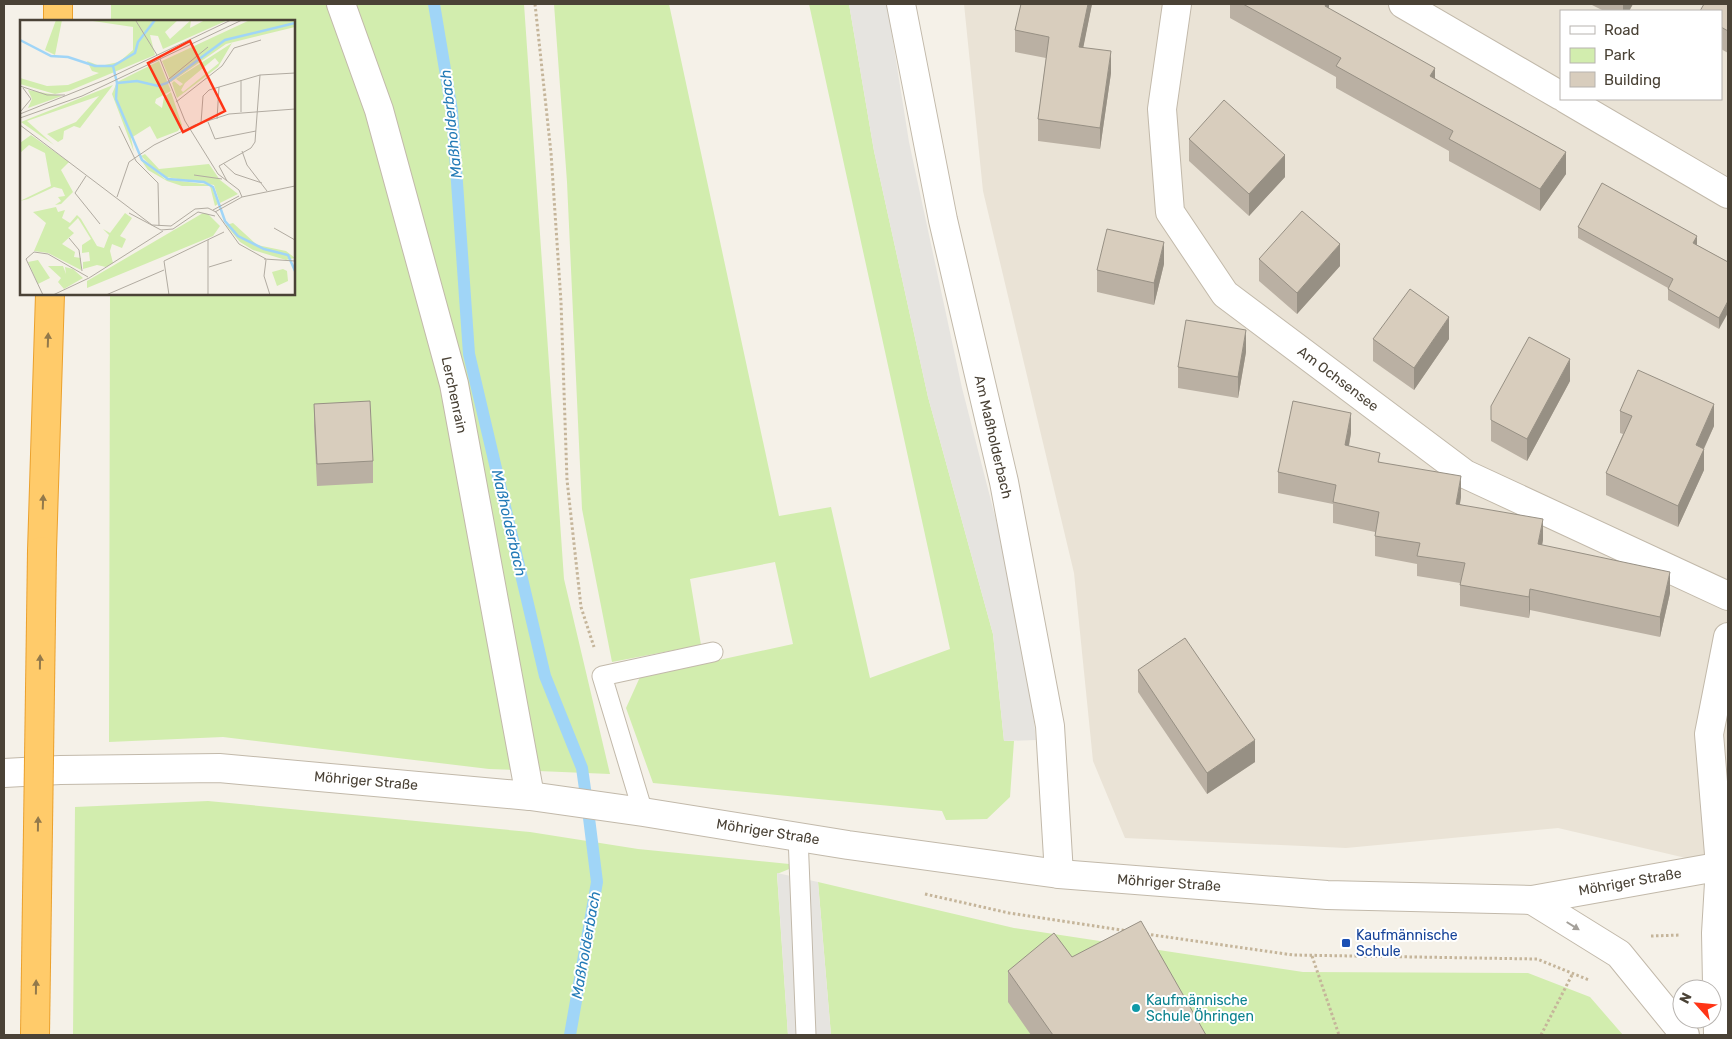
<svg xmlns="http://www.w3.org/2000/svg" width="1732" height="1039" font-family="Rubik,sans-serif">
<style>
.residential{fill:#eae3d6;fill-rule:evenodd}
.green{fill:#d2edae}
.parking{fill:#e6e4e0}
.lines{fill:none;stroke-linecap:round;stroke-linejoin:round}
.stream{stroke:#a0d5f7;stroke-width:12}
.service-casing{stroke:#c2b9aa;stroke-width:21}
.minor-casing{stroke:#c2b9aa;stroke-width:30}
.tertiary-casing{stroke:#c2b9aa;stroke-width:30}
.motorway-casing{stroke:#eba12d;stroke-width:30}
.path{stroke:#c5b59a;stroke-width:3;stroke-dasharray:2.5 2.5;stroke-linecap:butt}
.service{stroke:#fff;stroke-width:19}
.minor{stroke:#fff;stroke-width:28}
.tertiary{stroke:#fff;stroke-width:28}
.motorway{stroke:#ffcb6a;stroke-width:28}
.motorway-bridge-casing{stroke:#eba12d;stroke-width:30;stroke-linecap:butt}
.motorway-bridge{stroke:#ffcb6a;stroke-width:28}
.wall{fill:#bab0a3}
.shaded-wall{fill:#979084}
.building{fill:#d8cdbd;stroke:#979084}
.oneway{fill:#92794b}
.oneway2{fill:#a4a09a}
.transit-dot{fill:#1a4fb4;stroke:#fff;stroke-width:2}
.culture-dot{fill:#0f9aa8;stroke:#fff;stroke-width:2}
.labels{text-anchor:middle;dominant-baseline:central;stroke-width:4;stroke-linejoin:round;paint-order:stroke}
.street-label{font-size:14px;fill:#4a4236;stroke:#fff}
.transit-label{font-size:14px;fill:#164399;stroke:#fff;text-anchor:start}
.culture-label{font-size:14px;fill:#0d838f;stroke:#fff;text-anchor:start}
.water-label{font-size:15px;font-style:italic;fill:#247bb7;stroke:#fff}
.inset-river{fill:none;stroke:#a0d5f7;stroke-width:2.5}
.inset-road{fill:none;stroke:#b1aba1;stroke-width:1}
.view{fill:#ff3416;fill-opacity:0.15;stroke:#ff3416;stroke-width:2.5}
.inset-edge{fill:none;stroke:#4a4236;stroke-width:2.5}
</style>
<rect width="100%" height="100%" fill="#f5f1e8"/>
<path class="residential" d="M964,4H1728V865L1720,866L1558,828L1346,848L1125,838L1093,761L1074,573L983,191ZM1561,11H1721V99H1561Z"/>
<path class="green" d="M111,4H524L564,579L610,774L489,769L223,737L109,742L110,294H294V21H111Z
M554,4H669L779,516L831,507L870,678L950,649L809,4H849L874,151L928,397L993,634L1004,741H1014L1010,797L987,819L946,820L942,811L653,783L626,708L640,677L793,644L775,562L690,579L701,645L612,662L582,509L567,182Z
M208,801L530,832L638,849L799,865L777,874L788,1035H73L75,807Z
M818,882L1014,928L1303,972L1528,973L1590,997L1623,1035H831Z"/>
<path class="parking" d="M849,4H887L909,142L962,388L1023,625L1036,740L1004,741L993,634L928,397L874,151Z
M777,873L818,882L831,1035H788Z"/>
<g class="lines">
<path class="stream" d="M434,4L452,111L469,354L545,676L582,768L588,810L597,882L570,1035"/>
<defs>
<path id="service" d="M643,812L602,676L713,652
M798,836L806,1035"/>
<path id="minor" d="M341,4L379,110L454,384L530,796
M901,4L943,220L1004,482L1050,726L1059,874
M1177,4L1162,109L1170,212L1225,294L1465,474L1728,596
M1403,4L1561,96
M1566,99L1728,194
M1532,900L1619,954L1685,1035
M1718,1035L1716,933L1720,866L1709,734L1728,637"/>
<path id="tertiary" d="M4,773L60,770L219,768L530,796L643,812L848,845L1059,874L1327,895L1532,900L1728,865"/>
<path id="motorway" d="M58,21V4
M42,551L50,294"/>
</defs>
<use href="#service" class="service-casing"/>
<use href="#minor" class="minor-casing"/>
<use href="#tertiary" class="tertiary-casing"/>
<use href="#motorway" class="motorway-casing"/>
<path class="path" d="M535,4L551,153L561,302L567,480L581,607L594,647
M925,894L1009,913L1128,931
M1146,934L1293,955L1537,959L1589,980
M1651,936L1680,935
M1312,956L1339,1035
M1541,1035L1573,973"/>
<use href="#service" class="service"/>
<use href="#minor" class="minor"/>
<use href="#tertiary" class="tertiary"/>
<use href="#motorway" class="motorway"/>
<defs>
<path id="motorway-bridge" d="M35,1035L42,551"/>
</defs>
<use href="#motorway-bridge" class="motorway-bridge-casing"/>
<use href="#motorway-bridge" class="motorway-bridge"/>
</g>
<path class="wall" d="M1021,4H1092L1083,47L1111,73L1100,149L1038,141V119L1046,58L1015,52V30Z
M1230,4H1329V9L1435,78L1566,174L1540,211L1449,161V151L1336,88V77L1230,18Z
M1590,4H1633L1629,11H1604Z
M1728,4V53L1721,49V11Z
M1189,139L1285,177L1249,216L1189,161Z
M1578,227L1697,245L1728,262L1719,329L1668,300V288L1578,238Z
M1259,259L1340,266L1297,314L1259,281Z
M1164,264L1154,305L1097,292V270Z
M1373,339H1449L1414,390L1373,361Z
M1246,352L1238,398L1178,388V367Z
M1570,381L1527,461L1491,441V420Z
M314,404L373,461V483L317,486L314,426Z
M1620,411L1714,426L1704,449V470L1678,527L1606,495V473L1623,434L1620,433Z
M1351,433L1349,446L1380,462L1461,497L1460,504L1543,540L1542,545L1670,593L1660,637L1530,610L1529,618L1460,606V583L1417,576V564L1375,556V532L1333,523V504L1278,493V472Z
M1138,670L1255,762L1207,794L1138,692Z
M1072,957L1206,1035H1031L1008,1002V971Z"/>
<path class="shaded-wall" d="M1088,4H1092L1079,69V47Z
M1326,4H1329V20L1325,6Z
M1623,4H1633L1629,11H1623Z
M1111,51V73L1100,149V128Z
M1435,68V89L1430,76Z
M1566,152V174L1540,211V189Z
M1285,155V177L1249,216V194Z
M1697,236V247L1693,243Z
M1164,242V264L1154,305V283Z
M1340,244V266L1297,314V293Z
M1728,301V313L1719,329V318Z
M1449,317V339L1414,390V368Z
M1246,330V352L1238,398V377Z
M1570,359V381L1527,461V439Z
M1714,404V426L1699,459L1704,449V470L1678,527V506L1696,445Z
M1351,413V433L1345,466V445Z
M1461,476V497L1456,525V504Z
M1543,519V540L1538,565V544Z
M1670,572V593L1660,637V617Z
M1530,589V610L1529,618V597Z
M1255,740V762L1207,794V773Z"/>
<path class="building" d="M1021,4H1088L1079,47L1111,51L1100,128L1038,119L1049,37L1015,30Z
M1243,4H1326L1325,6L1435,68L1430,76L1566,152L1540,189L1449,139L1453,131L1336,66L1341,58Z
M1704,4H1728V31L1721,27V11H1700Z
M1224,100L1285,155L1249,194L1189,139Z
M1602,183L1697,236L1693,243L1728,262V301L1719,318L1668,289L1673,279L1578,227Z
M1302,211L1340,244L1297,293L1259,259Z
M1107,229L1164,242L1154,283L1097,270Z
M1410,289L1449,317L1414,368L1373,339Z
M1186,320L1246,330L1238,377L1178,367Z
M1529,337L1570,359L1527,439L1491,420V406Z
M1638,370L1714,404L1696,445L1704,449L1678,506L1606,473L1632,416L1620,411Z
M370,401L373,461L317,464L314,404Z
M1293,401L1351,413L1345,445L1380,453L1378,462L1461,476L1456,504L1543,519L1538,544L1670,572L1660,617L1530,589L1529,597L1460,585L1465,563L1417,556L1420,543L1375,536L1379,512L1333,502L1336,485L1278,472Z
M1185,638L1255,740L1207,773L1138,670Z
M1141,921L1206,1035H1053L1008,971L1054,933L1072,957Z"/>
<defs><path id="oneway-solid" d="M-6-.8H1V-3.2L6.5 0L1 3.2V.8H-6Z" transform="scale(1.25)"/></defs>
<g class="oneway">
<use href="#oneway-solid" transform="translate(48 340) rotate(-88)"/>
<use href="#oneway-solid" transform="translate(43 502) rotate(-88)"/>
<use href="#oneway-solid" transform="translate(40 662) rotate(-89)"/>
<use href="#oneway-solid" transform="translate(38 824) rotate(-89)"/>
<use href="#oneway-solid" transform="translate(36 987) rotate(-89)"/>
</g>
<use class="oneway2" href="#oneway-solid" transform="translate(1573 926) rotate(32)"/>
<rect class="transit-dot" x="1341" y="938" width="10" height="10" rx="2.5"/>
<circle class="culture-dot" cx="1136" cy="1008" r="5"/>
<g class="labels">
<g class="street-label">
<text transform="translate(1338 379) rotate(37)">Am Ochsensee</text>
<text transform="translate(454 395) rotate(78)">Lerchenrain</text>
<text transform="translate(993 437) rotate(77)">Am Maßholderbach</text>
<text transform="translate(366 781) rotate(5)">Möhriger Straße</text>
<text transform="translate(768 832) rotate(9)">Möhriger Straße</text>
<text transform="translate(1630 882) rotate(-10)">Möhriger Straße</text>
<text transform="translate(1169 883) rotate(4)">Möhriger Straße</text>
</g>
<g class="transit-label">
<text x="1356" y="935">Kaufmännische<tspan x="1356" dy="16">Schule</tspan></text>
</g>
<g class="culture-label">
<text x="1146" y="1000">Kaufmännische<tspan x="1146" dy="16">Schule Öhringen</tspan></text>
</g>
<g class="water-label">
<text transform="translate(451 124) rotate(-96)">Maßholderbach</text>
<text transform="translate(509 523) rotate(77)">Maßholderbach</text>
<text transform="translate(586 945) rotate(-80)">Maßholderbach</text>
</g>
</g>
<g transform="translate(20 20)">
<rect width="275" height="275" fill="#f5f1e8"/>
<path d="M36,0H42L35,35L25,30ZM66,0H158L145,12L150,19L171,0L170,8L185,0H208L143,29L138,16L130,15L135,35L49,71L35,74L0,64V58L27,66L48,65L79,53L72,51L67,41L80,46L99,42L113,30V7ZM230,0H275V7L206,24L151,62L142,41ZM212,23L198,47L157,78L152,63L154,61L160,66L163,64L156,59ZM195,38L199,43L163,72L161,70L165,63ZM139,41L151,71L136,79L135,83L142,88L144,77L151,72L162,105L158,111L137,119L130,106L111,118L114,132L92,74L97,62ZM93,65L60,108L54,106L44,111L43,119L38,122L27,114L56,102L79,76L7,101L34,125L1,102ZM8,70L42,76L8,88L12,79ZM11,115L49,142L41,150L53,172L41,184L35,185L41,181L38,177L45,176L42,169L34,167L8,179L0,181L31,166L25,133L9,125L0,133V123ZM125,134L139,149L189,144L200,160L218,174L200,183L194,165L146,157L129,144L121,136ZM119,137L145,159L191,165L198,184L195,186L190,166H162L147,161L128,150ZM36,187L38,192L45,190L42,198L50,203L57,195L61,199L77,226L84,228L89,215L83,209L90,213L105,193L112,198L100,216L106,219L102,228L92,224L90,231L93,243L86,247L77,245L63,249V242L70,241L69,232L62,233V225L71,219L58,198L48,208L54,213L42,224L55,232L54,237L61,238V250L28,233L14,231L26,203L13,192ZM28,246H43L46,254L45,247L53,249L63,258L44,269L38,262L41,258ZM263,249L267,251L268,261L257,266L252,252Z" fill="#d2edae" fill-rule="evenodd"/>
<path d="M183,193L188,194L200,206L193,216L67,268V261ZM213,203L237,225L266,231L275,238L266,240L233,230L220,222L206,205Z" fill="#d2edae"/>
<path d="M18,240L30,258L18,264L8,242Z" fill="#d2edae"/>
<path class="inset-river" d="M0,20L31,36L48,37L75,46H93L97,63L96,79L122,140L148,159L184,162L193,167L205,201L218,216L244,229L268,235L275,251M93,46L115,33L118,22L135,0M97,63L117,61L138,66L147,63L205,20L275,3"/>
<path class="inset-road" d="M73,0H105M116,1L137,35M140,39L165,101L198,154L219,170L222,177M149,59L188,27M0,66L27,75H45M156,82L202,46L214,28L241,20M1,91L11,79L3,68M221,92V60M0,94L87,59L211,0M0,98L62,76L222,0M197,99L199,67M188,102L195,119L236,111M181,103L183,76L189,70L240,55L275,53M0,105L132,205L151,206L175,189L188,188L196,192L219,224L246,239M99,106L116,141L138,163L139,206M231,128L235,122L240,55M222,131L227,145L247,171M203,143L215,154L242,163M174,155L202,159M66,156L55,173L80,204M207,161L199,146L231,128M97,177L109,142L134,125L175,105L209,94L275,89M193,190L219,176M195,192L222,177L275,166M109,193L141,210L153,209L178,192L195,196M254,208L275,220M49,218L59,230L62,251M188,220V275M244,239L275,241M246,240L244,256L250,275M189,247L212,240M23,275L6,239L14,232L28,234L68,257M33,275L69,258L143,211M86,275L144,250M149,275L144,241L204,212"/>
<path class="view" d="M170,21L205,91L163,112L128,43Z"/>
<rect width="275" height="275" class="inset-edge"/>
</g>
<rect width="1732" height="1039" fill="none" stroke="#4a4236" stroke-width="10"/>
<rect x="1560" y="10" width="162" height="90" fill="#ffffff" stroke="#b7b3af"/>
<rect x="1570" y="26" width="25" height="8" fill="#ffffff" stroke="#b7b3af"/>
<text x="1604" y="35" font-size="15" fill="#4a4236">Road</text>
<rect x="1570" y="48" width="25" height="15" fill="#d2edae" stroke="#b7b3af"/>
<text x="1604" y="60" font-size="15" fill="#4a4236">Park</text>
<rect x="1570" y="72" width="25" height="15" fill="#d8cdbd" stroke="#b7b3af"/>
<text x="1604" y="85" font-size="15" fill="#4a4236">Building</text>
<g transform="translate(1697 1004) rotate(297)"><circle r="24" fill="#ffffff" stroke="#b7b3af"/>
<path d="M0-4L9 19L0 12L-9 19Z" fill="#ff3416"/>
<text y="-8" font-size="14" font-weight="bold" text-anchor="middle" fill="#4a4236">N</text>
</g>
</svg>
